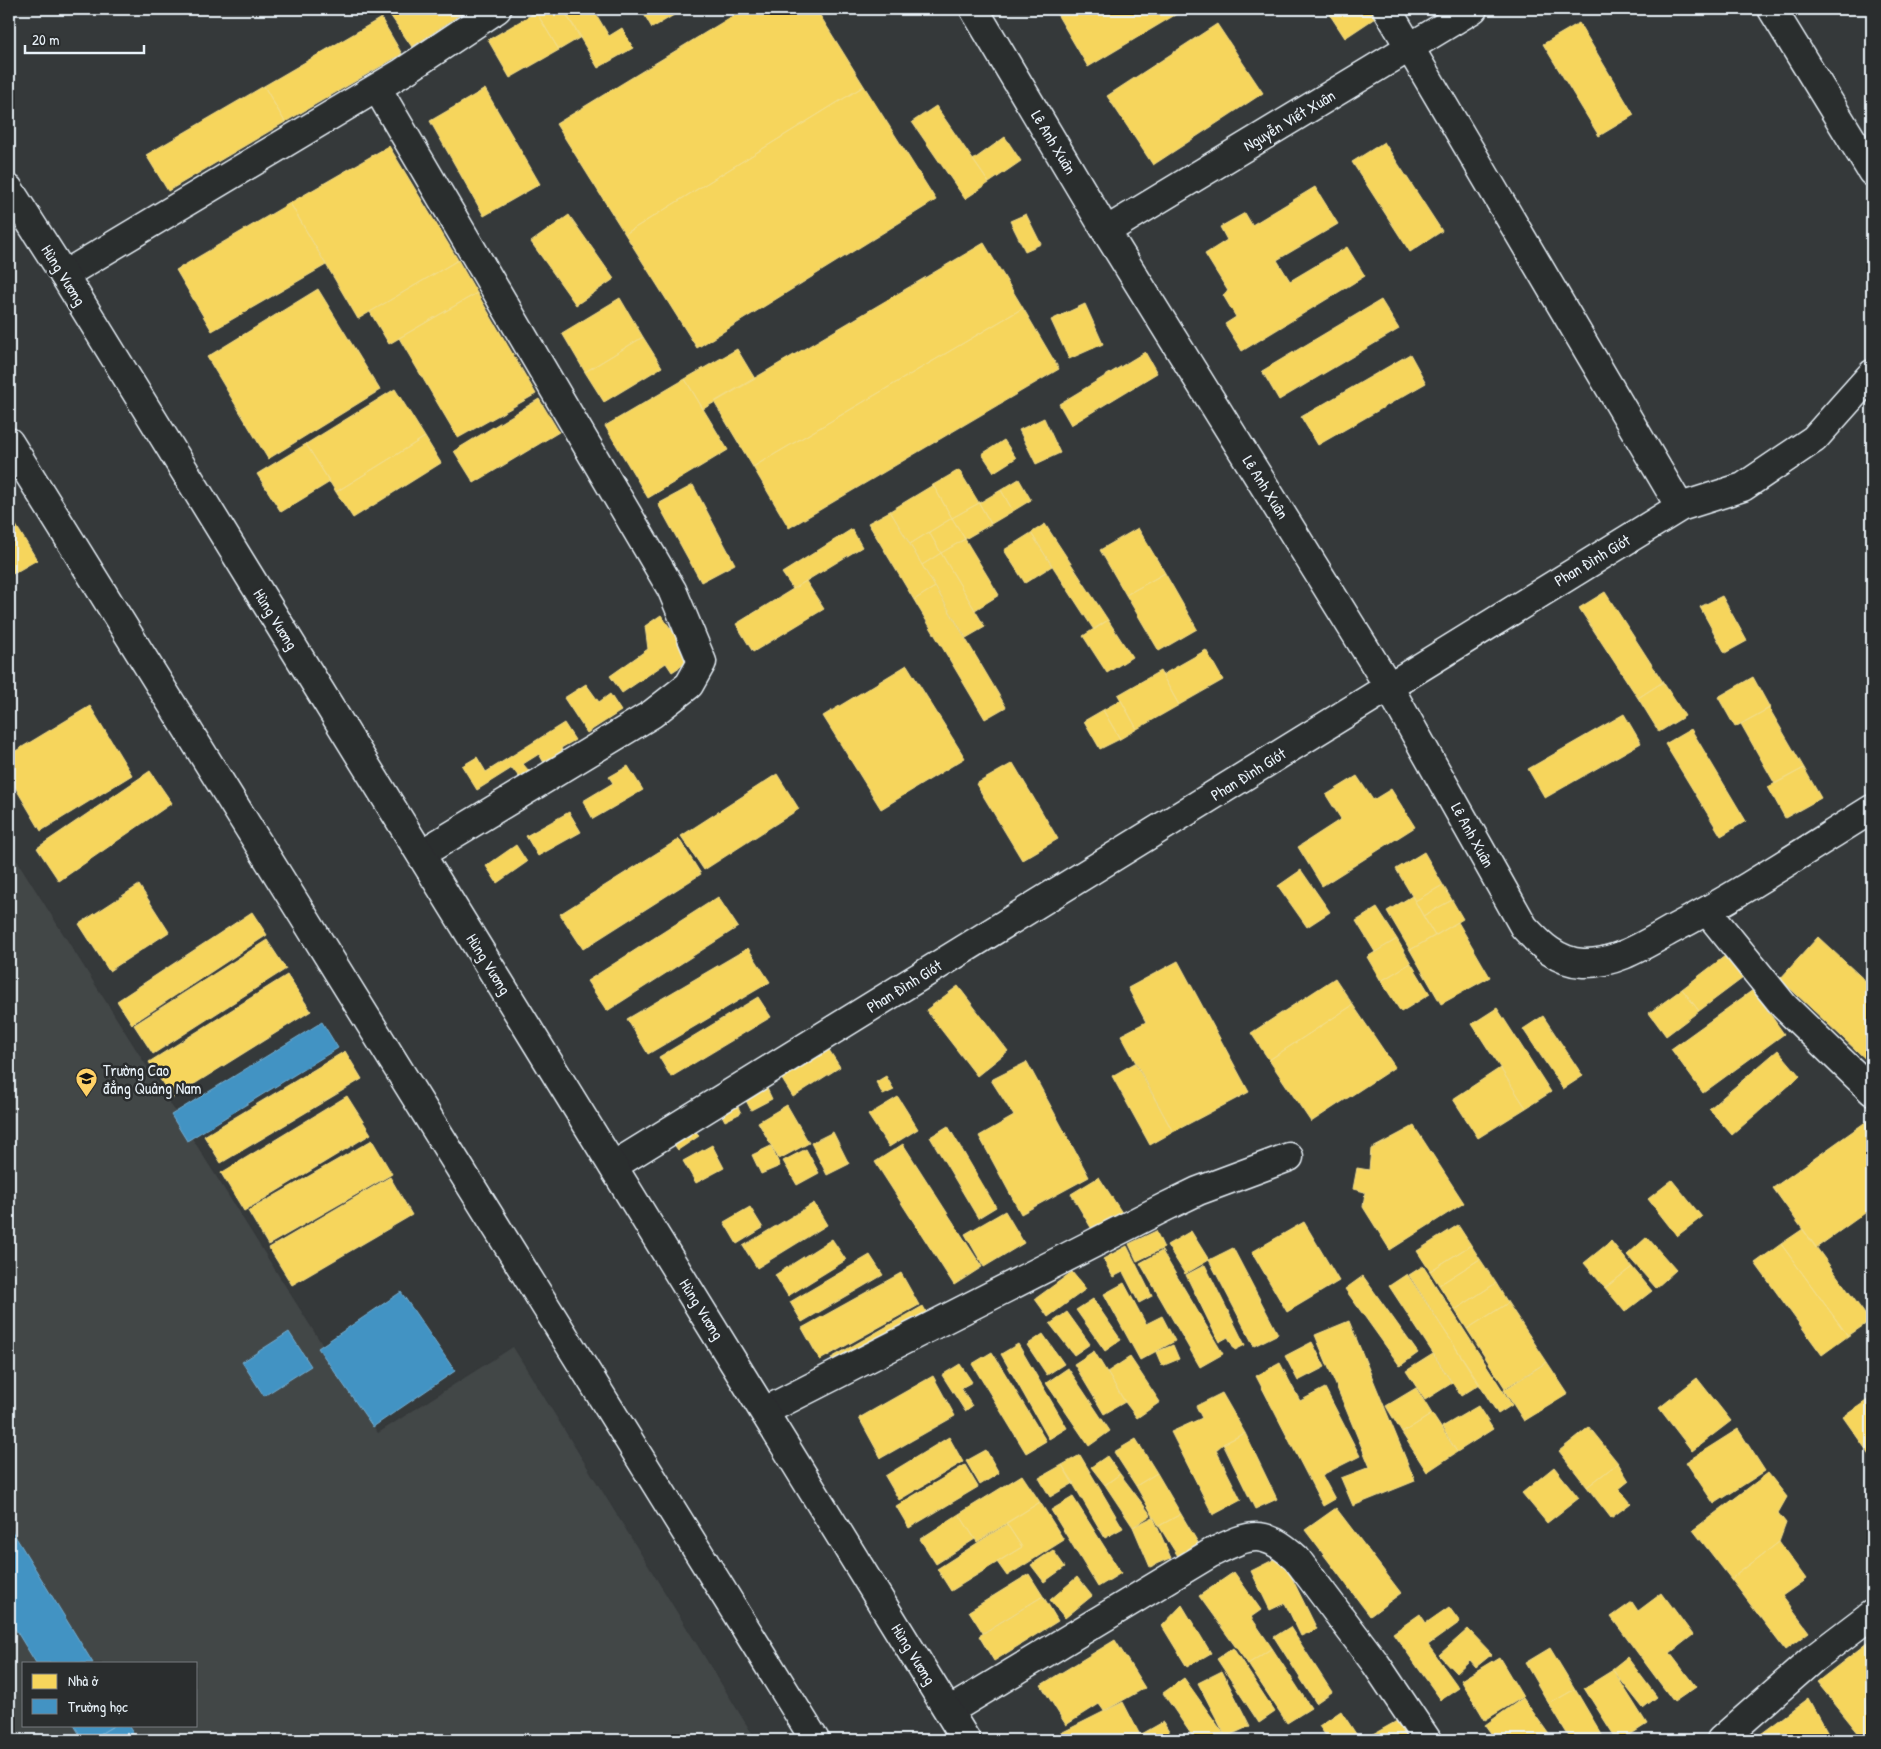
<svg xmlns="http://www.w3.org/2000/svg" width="1881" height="1749" font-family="'Patrick Hand',sans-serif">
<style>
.built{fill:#424647;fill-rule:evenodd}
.homes{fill:#f6d55c;stroke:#f2dd8b}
.schools{fill:#4393c3;stroke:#74afd3}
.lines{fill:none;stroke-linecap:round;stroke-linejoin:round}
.street-casing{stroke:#e8f1f8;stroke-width:31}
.secondary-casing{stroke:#e8f1f8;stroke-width:31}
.street{stroke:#2a2d2e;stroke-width:28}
.secondary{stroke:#2a2d2e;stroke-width:28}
.labels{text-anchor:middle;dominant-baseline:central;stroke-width:5;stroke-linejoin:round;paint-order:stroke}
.street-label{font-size:16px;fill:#e8f1f8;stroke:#2a2d2e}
.poi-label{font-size:16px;fill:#e8f1f8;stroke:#2a2d2e;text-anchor:start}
</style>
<rect width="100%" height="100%" fill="#35393a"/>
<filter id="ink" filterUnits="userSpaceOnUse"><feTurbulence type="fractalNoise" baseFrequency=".02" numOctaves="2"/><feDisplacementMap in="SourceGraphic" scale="10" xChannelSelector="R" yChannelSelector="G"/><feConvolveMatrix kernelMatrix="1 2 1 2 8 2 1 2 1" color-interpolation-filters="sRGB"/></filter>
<g filter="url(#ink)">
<path class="built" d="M9,848L378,1433L513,1347L756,1740H9ZM24,1663H196V1725H24Z"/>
<path class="homes" d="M386,9H468L412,47Z
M542,9H563L581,37L559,50L536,12Z
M563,9H593L609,36L622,28L633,48L598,68Z
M641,9H671L674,15L652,28Z
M744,9H816L864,86L625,234L556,124Z
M1054,9H1185L1088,67Z
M1326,9H1373L1378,16L1345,38Z
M536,12L559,50L510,78L488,40Z
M381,18L402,54L285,122L264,86Z
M1579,23L1634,115L1599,136L1543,44Z
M1217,24L1263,93L1153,165L1107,96Z
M264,86L285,122L168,191L146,155Z
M864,86L936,200L697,348L625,234Z
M485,89L540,184L484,216L430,121Z
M936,106L989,183L965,199L912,122Z
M1005,137L1021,161L989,183L973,160Z
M1384,142L1442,231L1410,252L1352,162Z
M389,146L458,260L358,319L290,203Z
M1315,187L1338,224L1277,260L1290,281L1347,247L1365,276L1242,351L1225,324L1236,317L1223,295L1228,291L1205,254L1227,240L1220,227L1245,213L1252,225Z
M290,203L326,265L212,331L176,270Z
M1026,214L1041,244L1025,251L1010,221Z
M569,215L614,279L576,305L531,242Z
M984,243L1023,308L753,467L714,402Z
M458,260L477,293L389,344L370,312Z
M318,289L380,390L268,459L207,357Z
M477,293L536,394L458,438L399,338Z
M620,298L643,337L585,372L562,333Z
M1381,300L1399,329L1279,400L1262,371Z
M1085,304L1103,344L1069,359L1051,320Z
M1023,308L1059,369L789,528L753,467Z
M643,337L662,367L604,402L585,372Z
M737,349L755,379L703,409L685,379Z
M1145,352L1157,373L1071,425L1059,404Z
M1410,354L1426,383L1318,445L1301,417Z
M685,379L728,450L648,498L605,426Z
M395,389L425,437L336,492L306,444Z
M539,399L559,432L474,483L454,451Z
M1044,418L1060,453L1036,464L1019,430Z
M425,437L441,463L353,518L336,492Z
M1004,440L1016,458L994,472L982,454Z
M306,444L330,482L281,512L257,474Z
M959,470L979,503L952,518L933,485Z
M1019,479L1031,500L1013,511L1001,490Z
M693,485L735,564L701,582L658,504Z
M933,485L952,518L910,544L890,511Z
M1001,490L1013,511L991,524L979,503Z
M979,503L991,524L965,539L952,518Z
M890,511L935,587L914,600L868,523Z
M11,517L37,560L9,576V519Z
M952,518L965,539L941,553L929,532Z
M1045,524L1108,620L1094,630L1031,533Z
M1138,528L1165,573L1126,595L1100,550Z
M852,529L862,547L793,589L782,573Z
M929,532L941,553L922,565L910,544Z
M1031,533L1052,566L1025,583L1004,550Z
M965,539L999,595L975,610L941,553Z
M941,553L985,627L966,638L922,565Z
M1165,573L1197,629L1159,651L1126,595Z
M806,581L824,609L753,652L736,624Z
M935,587L1006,707L985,719L914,600Z
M1605,592L1663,682L1638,698L1579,608Z
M1722,596L1747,641L1725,653L1700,607Z
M661,615L692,659L672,672L666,663L622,693L610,676L648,649L645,626Z
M1108,620L1132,657L1107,673L1083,636Z
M1206,650L1223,680L1179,705L1162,675Z
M907,665L965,758L881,809L823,716Z
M1160,671L1179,705L1137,729L1118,695Z
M1753,677L1770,708L1735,727L1718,697Z
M1663,682L1685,716L1659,732L1638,698Z
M586,684L599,702L610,694L621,711L587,733L564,698Z
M1121,700L1137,729L1120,739L1103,710Z
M90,706L132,775L41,831L9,777V755Z
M1769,708L1804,768L1775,784L1741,724Z
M1103,710L1120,739L1100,749L1084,721Z
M1624,714L1641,743L1545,798L1528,769Z
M564,723L575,740L561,748L565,757L547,768L539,754L523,764L529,771L519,777L512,768L477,790L462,766L477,757L486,772Z
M1691,729L1746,821L1721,836L1665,744Z
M1013,763L1058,839L1022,860L976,784Z
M628,766L643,790L593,819L583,801L613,783L609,777Z
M1804,768L1821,798L1785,818L1768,787Z
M150,771L172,803L59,881L37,848Z
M777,774L799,809L704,870L681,836Z
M1357,776L1373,800L1391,789L1415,827L1322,886L1298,847L1341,819L1326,795Z
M569,812L581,832L538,856L526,836Z
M679,839L701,874L583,949L560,914Z
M516,845L527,862L497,883L486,866Z
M1424,852L1443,885L1415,901L1396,869Z
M1301,870L1330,912L1307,927L1278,886Z
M139,885L169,932L109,971L79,924Z
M1443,885L1452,900L1423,916L1415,901Z
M1412,896L1435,936L1410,950L1387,911Z
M718,897L738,927L607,1011L587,981Z
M1452,900L1463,919L1435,936L1423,916Z
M1377,908L1397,939L1375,952L1356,921Z
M252,912L267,935L132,1024L117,1001Z
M1458,922L1490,977L1441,1004L1410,950Z
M1818,937L1872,987V1065L1780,979Z
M1397,939L1411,963L1381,981L1367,957Z
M267,940L286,969L153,1054L134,1025Z
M748,948L770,982L648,1054L627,1019Z
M1725,956L1743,978L1699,1011L1682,989Z
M1178,961L1249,1092L1173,1132L1121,1035L1146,1022L1128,988Z
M1411,963L1430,994L1401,1012L1381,981Z
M287,975L311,1011L172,1098L149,1062Z
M1335,978L1353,1005L1269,1060L1251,1033Z
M958,986L1008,1051L977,1076L926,1010Z
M1682,989L1699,1011L1666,1036L1649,1013Z
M1753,990L1784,1034L1703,1093L1671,1049Z
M758,997L771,1017L671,1077L659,1057Z
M1353,1005L1395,1067L1311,1122L1269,1060Z
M1497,1008L1551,1092L1526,1108L1472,1024Z
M1543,1016L1583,1076L1563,1089L1523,1029Z
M822,1039L840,1067L793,1097L775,1068Z
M1778,1050L1800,1076L1732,1135L1709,1109Z
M345,1051L362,1079L221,1163L204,1136Z
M1027,1062L1089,1177L1021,1214L979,1136L1014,1116L991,1080Z
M1135,1063L1173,1132L1150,1145L1112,1076Z
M1500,1068L1526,1108L1478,1138L1453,1099Z
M886,1076L894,1090L883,1095L876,1082Z
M762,1078L772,1099L751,1110L740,1089Z
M732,1095L741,1113L725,1121L716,1104Z
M347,1096L371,1134L244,1211L221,1173Z
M898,1097L918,1129L889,1147L868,1115Z
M787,1105L809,1143L779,1159L758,1122Z
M1867,1121L1872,1127V1208L1816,1248L1773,1188Z
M690,1122L699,1136L678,1150L668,1136Z
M948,1126L996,1207L978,1218L930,1137Z
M1414,1126L1464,1203L1390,1250L1363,1207L1365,1192L1353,1189L1357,1168L1369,1170L1371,1149Z
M833,1132L849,1164L827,1175L811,1143Z
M372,1140L392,1174L268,1245L248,1211Z
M903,1144L982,1267L954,1285L875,1162Z
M712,1145L724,1168L696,1183L683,1161Z
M771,1146L780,1166L761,1174L752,1155Z
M806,1149L819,1173L797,1185L783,1161Z
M390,1177L412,1215L292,1285L269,1248Z
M1099,1177L1126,1219L1096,1236L1071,1194Z
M1672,1180L1702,1217L1677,1236L1648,1199Z
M814,1203L827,1225L757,1268L743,1246Z
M750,1207L763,1228L737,1244L724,1222Z
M1005,1211L1024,1243L984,1267L965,1234Z
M1304,1222L1339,1281L1287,1312L1252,1252Z
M1458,1225L1471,1245L1430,1271L1417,1251Z
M1803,1229L1870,1321L1848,1336L1781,1244Z
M1156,1231L1164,1248L1137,1261L1129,1244Z
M1191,1231L1209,1260L1185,1274L1167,1245Z
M1647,1237L1676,1270L1656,1288L1627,1255Z
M832,1239L846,1260L788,1296L775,1275Z
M1611,1241L1632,1267L1605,1288L1584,1263Z
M1781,1244L1848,1336L1822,1355L1755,1263Z
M1471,1245L1480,1259L1439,1285L1430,1271Z
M1127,1246L1152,1296L1139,1303L1123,1272L1113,1277L1103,1259Z
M1233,1248L1278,1334L1254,1346L1209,1260Z
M1162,1251L1223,1354L1200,1367L1140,1263Z
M870,1255L883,1275L802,1322L790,1302Z
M1480,1259L1496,1283L1455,1310L1439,1285Z
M1205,1265L1245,1345L1235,1350L1228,1337L1219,1342L1186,1275Z
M1423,1266L1512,1405L1498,1414L1409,1275Z
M1632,1267L1652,1291L1625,1312L1605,1288Z
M1072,1272L1086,1289L1048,1317L1035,1299Z
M901,1273L919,1305L820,1360L802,1328Z
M1407,1274L1480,1384L1461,1396L1389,1286Z
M1363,1276L1418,1353L1400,1366L1345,1289Z
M1124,1283L1146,1324L1162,1316L1175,1341L1140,1360L1104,1294Z
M1496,1283L1508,1303L1467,1329L1455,1310Z
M1093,1299L1121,1340L1105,1351L1076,1310Z
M1508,1303L1547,1362L1505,1388L1467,1329Z
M923,1306L936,1330L844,1381L831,1358Z
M1067,1312L1090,1344L1074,1355L1050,1324Z
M1349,1321L1415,1481L1353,1506L1341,1478L1370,1467L1315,1335Z
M1043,1334L1064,1364L1047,1375L1027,1345Z
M1312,1342L1325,1367L1298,1381L1285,1356Z
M1018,1344L1067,1428L1049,1439L1001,1354Z
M1173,1345L1179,1359L1162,1366L1156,1352Z
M1094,1351L1125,1402L1104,1414L1074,1364Z
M992,1352L1046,1441L1026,1453L972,1364Z
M1433,1354L1452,1383L1425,1400L1406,1371Z
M1130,1357L1160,1402L1137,1418L1125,1402L1107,1372Z
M1547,1362L1568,1394L1524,1421L1504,1390Z
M1280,1363L1300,1401L1325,1388L1360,1456L1322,1475L1335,1499L1323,1506L1256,1376Z
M960,1364L972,1382L961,1388L972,1406L965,1411L942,1375Z
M1068,1368L1110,1431L1089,1446L1046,1383Z
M933,1376L955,1416L881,1458L859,1418Z
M1697,1378L1731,1421L1692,1451L1659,1408Z
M1416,1388L1432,1414L1402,1433L1386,1406Z
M1222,1393L1245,1433L1223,1444L1216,1450L1241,1500L1213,1515L1171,1432L1202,1418L1196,1406Z
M1872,1397V1458L1843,1417Z
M1478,1406L1493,1429L1457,1452L1442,1427Z
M1432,1414L1457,1452L1427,1472L1402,1433Z
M1589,1427L1618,1463L1587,1487L1559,1451Z
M1738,1429L1765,1471L1714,1504L1686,1462Z
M1245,1433L1277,1499L1255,1509L1223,1444Z
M949,1437L963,1462L899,1500L885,1476Z
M1136,1439L1157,1473L1136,1486L1114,1452Z
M986,1450L999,1473L980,1485L966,1461Z
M1080,1455L1123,1528L1105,1538L1062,1465Z
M1107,1456L1120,1474L1105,1485L1091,1467Z
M1618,1463L1629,1481L1619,1489L1631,1503L1611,1518L1587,1487Z
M965,1465L978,1487L909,1528L896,1506Z
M1062,1465L1074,1483L1050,1497L1039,1478Z
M1554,1467L1579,1498L1547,1523L1522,1493Z
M1157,1473L1181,1514L1159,1526L1136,1486Z
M1768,1473L1787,1497L1778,1513L1786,1523L1779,1542L1731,1579L1693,1530Z
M1120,1474L1151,1515L1133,1527L1105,1485Z
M1022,1475L1040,1502L977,1542L959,1514Z
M1073,1497L1121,1573L1098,1587L1051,1510Z
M1040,1502L1064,1540L1007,1576L997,1562L1022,1547L1006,1523Z
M1336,1508L1401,1593L1370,1616L1305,1530Z
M959,1514L975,1539L936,1564L920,1539Z
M1181,1514L1206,1556L1186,1569L1159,1526Z
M1153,1517L1171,1558L1150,1567L1133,1527Z
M1007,1524L1022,1547L951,1591L937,1569Z
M1779,1542L1806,1579L1782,1596L1809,1632L1785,1650L1731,1579Z
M1053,1550L1065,1567L1044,1582L1031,1565Z
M1281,1556L1317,1629L1301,1636L1285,1603L1270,1610L1251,1571Z
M1234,1572L1261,1610L1251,1617L1272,1648L1248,1664L1199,1596Z
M1029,1574L1043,1596L983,1633L969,1611Z
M1077,1577L1092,1596L1065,1618L1050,1600Z
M1662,1593L1693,1635L1670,1653L1696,1687L1674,1702L1611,1617L1632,1602L1638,1611Z
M1043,1596L1058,1621L994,1661L979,1636Z
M1182,1605L1211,1653L1187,1667L1162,1626Z
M1449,1607L1460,1622L1428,1645L1459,1688L1441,1700L1393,1633L1420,1614L1426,1623Z
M1290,1627L1332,1692L1316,1703L1274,1637Z
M1468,1629L1492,1654L1476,1667L1470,1660L1456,1673L1439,1655Z
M1872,1639V1740H1864L1817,1682Z
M1115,1640L1145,1688L1104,1711L1099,1704L1066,1725L1041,1685Z
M1233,1648L1275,1712L1259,1723L1217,1659Z
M1272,1648L1311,1708L1287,1723L1248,1664Z
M1550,1648L1575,1689L1549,1704L1525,1663Z
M1499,1657L1523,1697L1485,1720L1461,1680Z
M1627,1657L1657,1697L1643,1708L1612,1669Z
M1613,1670L1647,1724L1622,1740H1617L1584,1688Z
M1222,1671L1250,1726L1226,1737L1198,1683Z
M1184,1678L1226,1737L1228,1740H1195L1163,1693Z
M1575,1689L1605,1740H1571L1549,1704Z
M1523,1698L1553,1740H1496L1485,1725Z
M1809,1698L1832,1740H1753Z
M1123,1702L1140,1735L1131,1740H1052L1051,1738Z
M1421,1707L1440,1740H1363L1397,1721Z
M1341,1711L1360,1740H1329L1319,1726Z
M1163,1722L1174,1740H1132L1140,1735Z"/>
<path class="schools" d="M322,1022L338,1048L187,1141L171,1115Z
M401,1292L455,1371L373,1427L318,1348Z
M289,1332L311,1366L264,1396L242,1362Z
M9,1526L93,1663H36L9,1619Z
M74,1725H115L90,1740H83Z
M115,1725H128L137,1740H90Z"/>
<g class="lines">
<defs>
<path id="street" d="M974,9L1106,231L1389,687L1524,927C1540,944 1557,962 1583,963C1615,964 1644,945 1671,930C1740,894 1806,850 1872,809
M1387,9L1680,507
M1772,9L1872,172
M377,88L672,590L702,662L689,685L652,714L421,854
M1106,231L1473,9
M64,275L403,72L497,9
M1707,911L1784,1006L1872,1091
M613,1166L1680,507L1743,487L1814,439L1872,374
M765,1411L1165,1207L1198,1191L1289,1157
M949,1711L1211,1553C1249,1535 1262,1527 1296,1558L1376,1664L1427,1740
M1721,1740L1813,1659L1872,1614"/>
<path id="secondary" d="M9,189L64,275L966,1740
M9,442L815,1740"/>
</defs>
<use href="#street" class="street-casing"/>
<use href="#secondary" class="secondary-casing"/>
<use href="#street" class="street"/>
<use href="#secondary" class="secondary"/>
</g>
</g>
<defs>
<symbol id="university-pin" viewBox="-11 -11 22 30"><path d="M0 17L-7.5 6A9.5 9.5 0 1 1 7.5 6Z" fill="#ffd166" stroke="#2a2d2e"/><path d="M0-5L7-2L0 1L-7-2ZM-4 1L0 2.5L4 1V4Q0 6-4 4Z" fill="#111"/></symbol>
</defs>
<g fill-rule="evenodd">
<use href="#university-pin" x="74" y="1066" width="25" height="34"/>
</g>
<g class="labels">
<g class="street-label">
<text transform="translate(1289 120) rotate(-31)">Nguyễn Viết Xuân</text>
<text transform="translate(1054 142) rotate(59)">Lê Anh Xuân</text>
<text transform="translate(64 275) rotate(58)">Hùng Vương</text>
<text transform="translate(1266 487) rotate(58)">Lê Anh Xuân</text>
<text transform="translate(1592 560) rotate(-31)">Phan Đình Giót</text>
<text transform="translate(276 619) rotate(58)">Hùng Vương</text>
<text transform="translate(1248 774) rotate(-32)">Phan Đình Giót</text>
<text transform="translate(1473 835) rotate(61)">Lê Anh Xuân</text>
<text transform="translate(489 964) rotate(58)">Hùng Vương</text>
<text transform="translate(904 986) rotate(-32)">Phan Đình Giót</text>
<text transform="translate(702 1309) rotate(58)">Hùng Vương</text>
<text transform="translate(914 1654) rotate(58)">Hùng Vương</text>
</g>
<g class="poi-label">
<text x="103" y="1070">Trường Cao<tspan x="103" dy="18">đẳng Quảng Nam</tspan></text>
</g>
</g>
<rect width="1881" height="1749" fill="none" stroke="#2a2d2e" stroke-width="30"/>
<rect x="15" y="15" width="1851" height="1719" fill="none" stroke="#e8f1f8" stroke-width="2" filter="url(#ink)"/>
<rect x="22" y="1662" width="175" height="65" fill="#2a2d2e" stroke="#767b7f"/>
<rect x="32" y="1674" width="25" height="15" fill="#f6d55c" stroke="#767b7f"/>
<text x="68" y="1686" font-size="15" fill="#e8f1f8">Nhà ở</text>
<rect x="32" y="1699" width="25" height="15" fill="#4393c3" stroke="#767b7f"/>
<text x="68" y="1712" font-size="15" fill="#e8f1f8">Trường học</text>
<path d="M25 45v8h119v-8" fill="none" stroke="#e8f1f8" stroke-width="2.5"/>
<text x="32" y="45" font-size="15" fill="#e8f1f8" stroke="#2a2d2e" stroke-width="4" paint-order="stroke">20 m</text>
</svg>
